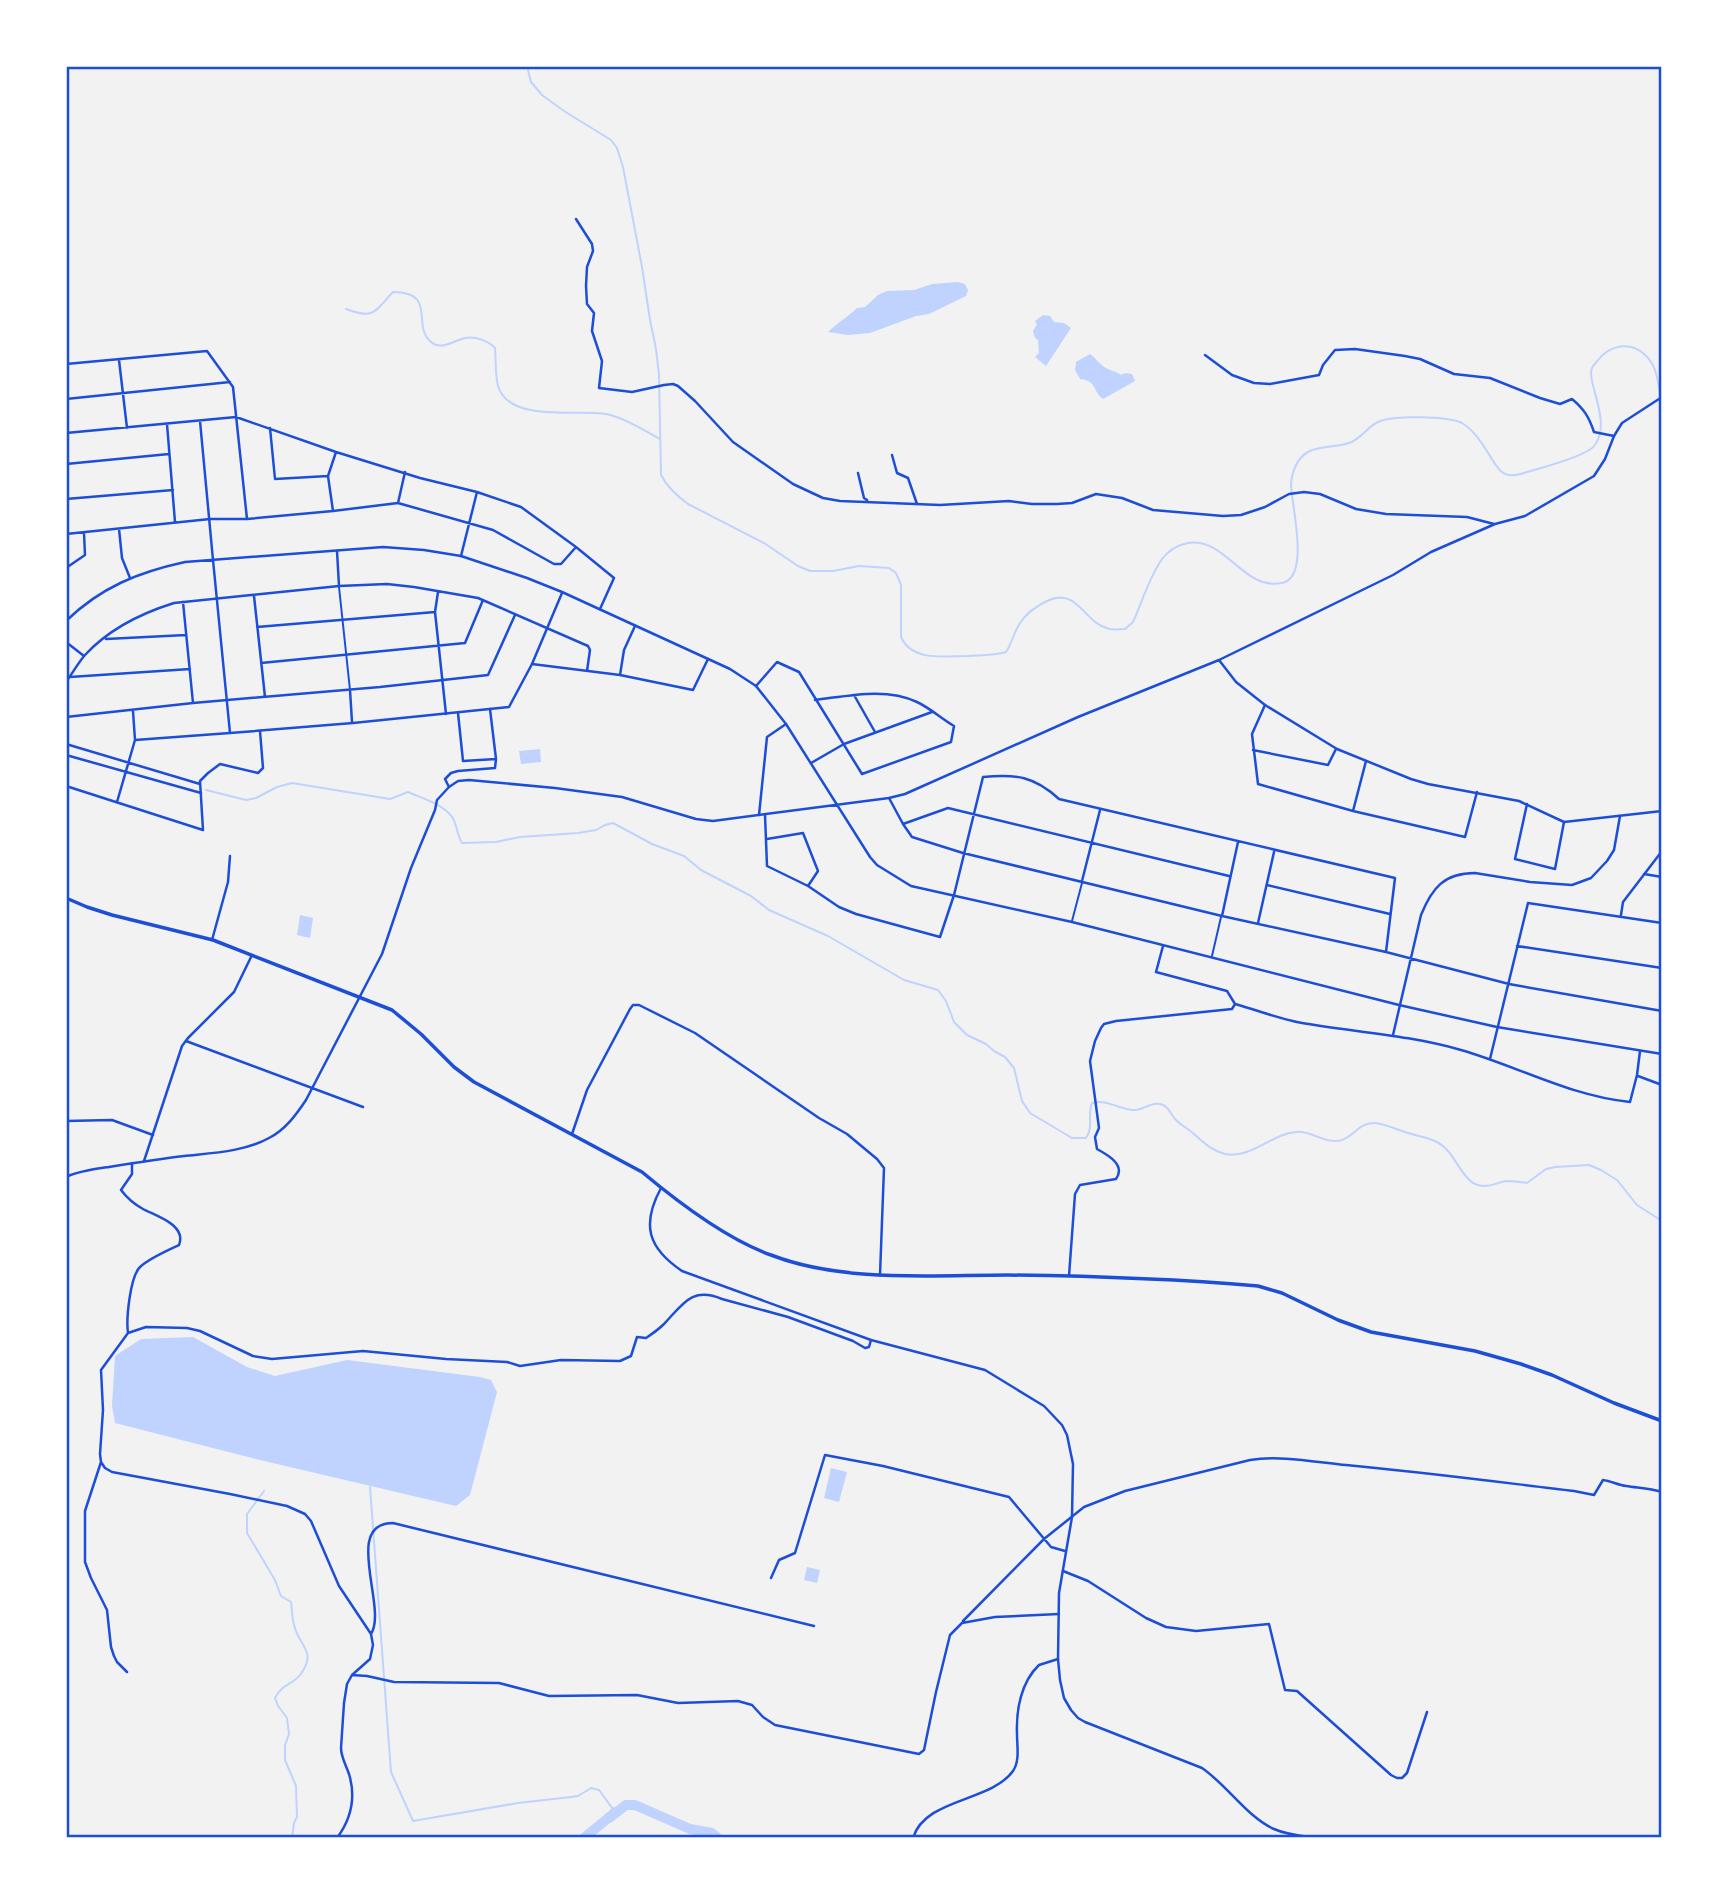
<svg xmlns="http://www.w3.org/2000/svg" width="1728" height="1904" font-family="Barlow,sans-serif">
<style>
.water{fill:#bfd3fe}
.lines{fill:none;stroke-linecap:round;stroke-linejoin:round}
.stream{stroke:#bfd3fe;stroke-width:2}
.river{stroke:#bfd3fe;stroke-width:10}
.pedestrian{stroke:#1d4ed8;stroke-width:2}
.minor{stroke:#1d4ed8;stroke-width:2.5}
.tertiary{stroke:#1d4ed8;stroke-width:2.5}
.primary{stroke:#1d4ed8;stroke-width:3.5}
.neatline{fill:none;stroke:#1d4ed8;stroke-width:2.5}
</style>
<rect width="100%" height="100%" fill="#f2f2f2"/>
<path class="water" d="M958,282L965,284L968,290L966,296L929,314L916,316L870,333L848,335L828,332C837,323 848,317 857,308L865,307L878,295L887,291L914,290L932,284Z
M1043,315L1050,316L1054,322L1064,323L1071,328L1046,366L1035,357L1039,353L1038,340L1035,338L1033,331L1037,324L1035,321Z
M1090,354C1096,358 1100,365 1106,368C1111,371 1116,371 1121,375L1125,373L1132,374L1135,381L1103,399C1092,391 1098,381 1080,379L1075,370L1076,362Z
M540,749L541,762L521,764L519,751Z
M300,915L313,918L310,938L297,935Z
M193,1337L247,1367L275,1376L347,1360L480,1377L491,1380L497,1392L470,1495L456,1506L260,1460L115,1423L112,1406L115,1356L141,1339Z
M831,1468L847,1472L839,1502L824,1498Z
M807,1567L820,1570L817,1583L804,1580Z"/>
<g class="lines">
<path class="stream" d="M527,66L531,82L542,95L564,111L611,140L617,148L623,167L642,267L650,320L656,349L659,375L661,475C667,487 677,496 688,504L764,543L798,566L810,571H833L859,566L889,568L896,573L901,585V637C912,662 945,656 967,656C980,655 993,656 1006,652C1012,643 1014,632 1020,623C1026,614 1035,607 1045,602C1078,585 1082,622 1109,629C1114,630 1120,629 1125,629L1133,622C1142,602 1149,578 1162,559C1168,551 1177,545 1188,543C1226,537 1243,591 1282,583C1311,577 1291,504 1291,484C1292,472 1297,458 1308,452C1320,445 1335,448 1349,443C1361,439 1367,427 1378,422C1392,415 1448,416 1462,423C1476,431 1486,450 1495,464C1497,466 1499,470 1502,472C1509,478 1519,475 1527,472C1541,468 1588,456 1595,445C1612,421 1586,382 1592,368C1593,365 1596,363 1598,360C1610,345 1630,341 1644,354C1658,366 1657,381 1661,398
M346,309C375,320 375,311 393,292C437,292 412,325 430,341C441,352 454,340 465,338C475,336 489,341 495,348C496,360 495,375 498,386C509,423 577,409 606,414C625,418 643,430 660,439
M206,790L246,800L256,798L277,787L292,783L390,799L408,792C421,798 443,804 452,817C457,824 457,835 462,843L496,842L520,837L578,833L596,830L605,825L613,823L652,844L684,856L701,870L751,896L769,910L828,936L904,980L938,990L946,1001L954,1022L967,1035L986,1044L994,1051L1005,1057L1014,1068L1022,1101L1030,1113L1072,1138H1086C1094,1127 1087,1115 1092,1103C1107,1099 1118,1109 1133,1110C1143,1111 1153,1100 1163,1105C1170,1108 1171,1116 1177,1121C1182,1126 1189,1129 1194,1134C1203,1142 1212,1151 1225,1154C1251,1159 1271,1134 1296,1132C1311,1130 1326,1145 1342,1140C1354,1136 1360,1122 1375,1123C1385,1124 1395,1129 1405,1132C1422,1138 1436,1137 1448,1151C1456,1160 1465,1180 1475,1184C1487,1189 1495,1183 1506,1181C1513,1181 1521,1182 1527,1183L1546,1169L1555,1167L1589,1165L1601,1170L1617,1180L1637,1205L1662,1221
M370,1487L391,1772L413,1821L518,1803L571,1797L578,1796L591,1788L599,1790L615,1812
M264,1491L247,1514V1533L275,1580L281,1596L291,1602C292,1609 292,1617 294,1625C299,1647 318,1651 300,1675C292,1685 282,1684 275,1698L278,1706L287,1718L289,1734L285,1745V1760L296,1786L297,1817L294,1823L292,1838"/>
<path class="river" d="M615,1812L609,1818L626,1805H635L690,1829L712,1833L718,1838
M584,1838L613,1814"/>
<path class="pedestrian" d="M339,587L350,690
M1072,921L1082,883
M1212,956L1221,917"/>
<path class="minor" d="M576,219L592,244L593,251L587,267L586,286L587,304L594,313L592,331L602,361L599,388L632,392L664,385L673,384L678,386L695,401L733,442L793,484L823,498L840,501L940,505L1009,501L1032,504H1057L1072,503L1096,494L1122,498L1153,510L1223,516L1241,515L1265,507L1289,494L1304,492L1320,494L1356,509L1386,514L1467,517L1494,524
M1205,355L1232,375L1254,383L1270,384L1319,375L1323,365L1335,350L1355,349L1405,356L1420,359L1454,374L1490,378L1540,398L1560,404L1572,399C1584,409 1589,417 1594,432L1614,436
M119,360L127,428
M66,364L207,351L233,387L247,519
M66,399L230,382
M200,421L213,560
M167,424L175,522
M270,428L275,479L328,476
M66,433L236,417L336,452L420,478L477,492L521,507L576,547L614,578L600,609
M892,455L897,473L908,478L917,504
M66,464L169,454
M858,473L864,498L867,500
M66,499L173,490
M398,503L405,472
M333,511L328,476L336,452
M119,529L122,558L130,578
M66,534L210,519H247L333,511L398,503L493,530L554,564H561L576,547
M337,551L339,586
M461,556L477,492
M66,568L85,555L84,533
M438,592L435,612L446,714
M254,596L265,697
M183,602L193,703
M257,627L435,612
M106,639L186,635
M66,642L84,656
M261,663L465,643L483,600
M532,664L620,675L693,690L708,659
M620,675L624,650L635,626
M70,677L190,669
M66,682C72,674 78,663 85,655C108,630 142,613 174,603L339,586L387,584L414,587L478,598L588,646L590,650L587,671
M756,686L777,662L799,672L862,774L951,742L954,726C942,719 930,708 917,702C886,687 848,696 815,700
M350,690L352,722
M854,695L875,732
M1265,705L1252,734L1258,784L1353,811L1465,837L1477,792
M458,713L463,761L496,759L490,709
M66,717L193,703L380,687L488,675L515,615
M135,740L230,733
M66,744L200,784
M1253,750L1328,765L1336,749
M66,755L201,793
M811,763L844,744L932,712
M66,786L203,830L200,781L208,773L220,764L258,773L263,768L260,731
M449,787L445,779L451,773L458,771L495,768L496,759
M889,798L903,824L912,837L963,853L1222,916L1386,952L1509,984L1662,1011
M117,802L135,740L133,711
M1527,804L1515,859L1555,869L1564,822
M1353,811L1366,761
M759,815L767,737L786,724
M765,815L767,866L808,886L839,907L856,914L940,937L954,895L983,777C1016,774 1034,776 1059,799L1395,878L1386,952
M903,824L948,808L1229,876
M767,839L803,833L818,871L808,886
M1644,874L1662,877
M1082,881L1100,810
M1267,885L1390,914
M1621,915L1623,902L1662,851
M1222,916L1238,842
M1258,923L1274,852
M212,940L228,882L230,856
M1163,946L1156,972L1227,991L1235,1004C1257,1010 1279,1019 1302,1023C1355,1032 1409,1035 1461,1050C1517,1066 1570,1096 1630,1102L1637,1075L1640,1051
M1517,946L1662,968
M1393,1035L1421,915C1432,888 1444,873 1475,873L1530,882L1572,885L1591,878L1607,861L1614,850L1620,816
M186,1041L363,1107
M1490,1059L1528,903L1662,923
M1638,1076L1662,1085
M66,1121L112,1120L153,1135
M572,1134L587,1090L630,1009L633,1005H639L695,1033L819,1118L847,1134L877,1159L884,1168L880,1275
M1069,1276L1075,1194L1080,1185L1116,1179C1126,1165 1108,1155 1097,1149L1095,1137L1099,1128L1090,1061L1095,1041L1101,1028L1104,1024L1116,1021L1232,1009L1235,1004
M128,1333C126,1319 130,1277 140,1267C148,1259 168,1250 179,1245C187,1225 156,1216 143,1209C134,1204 127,1198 121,1190L132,1174V1163
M101,1462L105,1468L112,1472L230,1494L287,1506L305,1514L311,1521L339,1586L371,1634L373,1645L370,1659L352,1675L347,1684L344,1703L341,1748C341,1757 346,1765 349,1774C356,1797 351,1819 337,1838
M1063,1571L1088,1581L1146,1618L1166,1627L1196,1631L1269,1624L1285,1690L1297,1691L1391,1775L1397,1778H1402L1407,1773L1427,1712
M771,1578L779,1560L795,1553L825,1455L883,1466L1009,1497L1051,1547L1065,1551
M963,1621L1044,1539L1084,1507L1125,1491L1250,1460C1280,1455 1315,1462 1346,1465C1422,1472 1498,1482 1574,1491L1594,1495L1603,1480C1611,1481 1618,1485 1626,1486C1638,1488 1649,1488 1662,1492
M371,1634C388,1608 342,1523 393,1523L814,1626
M127,1672L117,1662L114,1656L111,1647L107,1610L91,1578L85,1562V1511L101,1462L100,1454L103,1410L101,1370L128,1333L146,1327L187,1328L200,1331L253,1356L272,1359L363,1351L446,1359L507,1362L520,1366L561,1360L620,1361L631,1356L637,1337L646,1338C652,1334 659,1329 664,1324C683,1304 692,1286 722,1299L788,1317L853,1341L865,1348L869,1347L871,1340
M352,1675L367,1676L394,1682L499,1683L549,1696L637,1695L678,1703L738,1701L752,1705L763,1717L775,1725L919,1754L924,1750L936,1692L950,1635L962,1623L995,1617L1059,1614
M913,1838C925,1798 991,1802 1013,1771C1020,1761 1017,1746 1017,1734C1016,1710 1021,1682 1039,1665L1058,1659"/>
<path class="tertiary" d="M213,560L230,733L353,723L509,707L532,664L562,593
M66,621C101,587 139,572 185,562L383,547L424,550L461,556L527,578L562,592L730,669L756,686L786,724L870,857L877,865L911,886L1072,922L1399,1005L1497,1027L1662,1054
M1219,660L1236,682L1265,705L1337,749L1411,779L1428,784L1519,801L1564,822L1662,811
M144,1161L182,1046L188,1038L234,992L252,955
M66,1177C79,1171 95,1169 109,1167C134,1163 159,1159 184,1156C211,1153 244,1152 269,1138C285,1130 296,1115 306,1100L382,954L411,868L435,810L437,800L449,787L458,781L469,780L555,788L622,797L696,819L713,821L889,798L905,794L1078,717L1219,660L1393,575L1431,552L1495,524L1525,516L1594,476L1605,459L1614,436L1622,423L1662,397
M661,1188C641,1225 648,1248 682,1271L871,1340L985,1370L1044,1406L1062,1425L1067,1435L1073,1464L1072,1517L1059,1593L1058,1659L1060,1680L1064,1698L1071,1710L1078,1718L1085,1722L1202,1768C1227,1785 1247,1817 1274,1829C1287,1835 1303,1836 1317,1838"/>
<path class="primary" d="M66,898L87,907L112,915L213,940L392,1010L421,1034L454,1067L474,1082L642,1172C679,1203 726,1239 771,1255C844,1283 931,1275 1008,1275C1091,1276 1175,1279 1258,1286L1282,1293L1338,1320L1371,1332L1475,1351L1521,1364L1552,1375L1614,1403L1662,1421"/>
</g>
<rect width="1728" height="1904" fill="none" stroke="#ffffff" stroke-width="136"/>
<rect x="68" y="68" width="1592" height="1768" class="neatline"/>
</svg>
